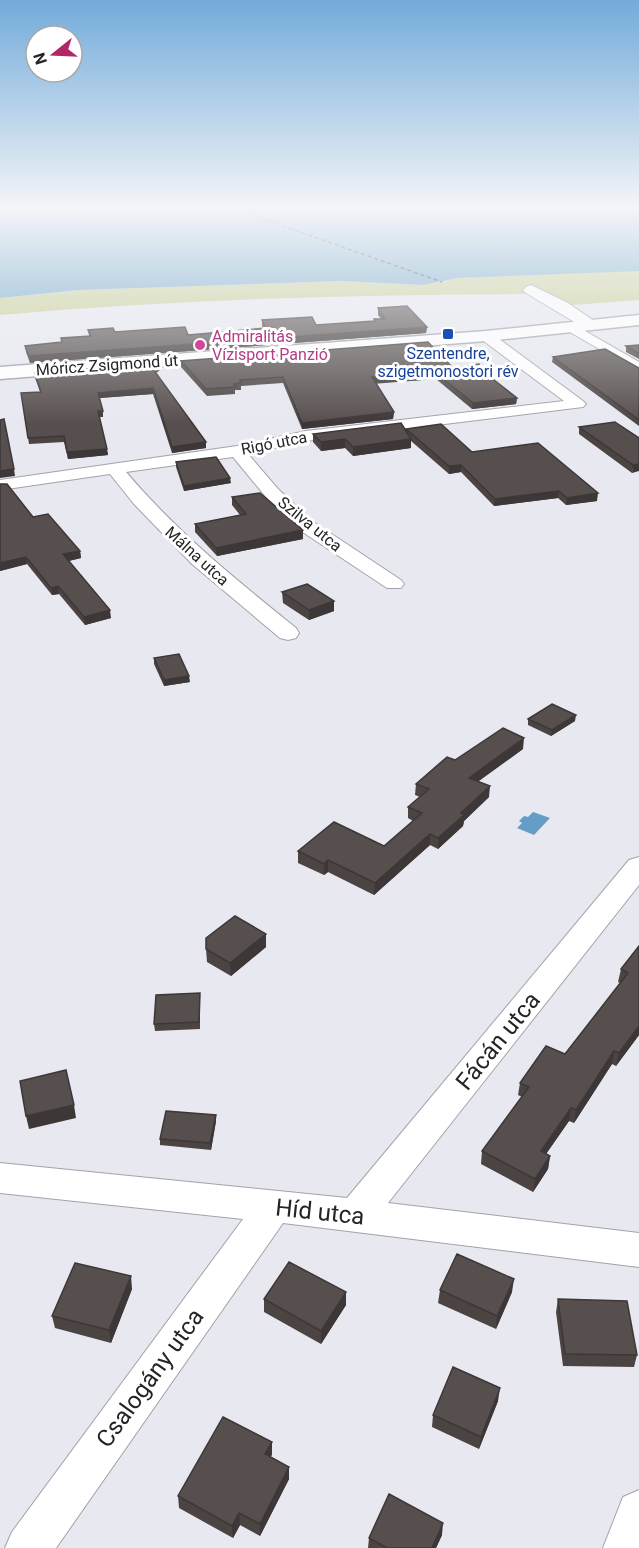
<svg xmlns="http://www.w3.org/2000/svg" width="639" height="1548" font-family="Roboto,sans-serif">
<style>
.green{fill:#c5cb8e}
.water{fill:#649dc5}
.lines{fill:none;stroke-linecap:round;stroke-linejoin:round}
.ferry{stroke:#15425e;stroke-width:1.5;stroke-dasharray:4 3;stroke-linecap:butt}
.minor-casing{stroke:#a2a2aa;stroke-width:2}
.tertiary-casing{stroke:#a2a2aa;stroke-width:2}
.primary-casing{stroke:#a2a2aa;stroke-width:3}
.minor{fill:#fff;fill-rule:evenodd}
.tertiary{fill:#fff;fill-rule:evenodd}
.primary{fill:#fff;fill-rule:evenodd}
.wall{fill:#4b4443}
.shaded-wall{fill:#3d3737}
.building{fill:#574f4e;stroke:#3d3737;stroke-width:1.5}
.transit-dot{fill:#1a4fb4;stroke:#fff;stroke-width:2}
.hotel-dot{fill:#d1479c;stroke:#fff;stroke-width:2}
.labels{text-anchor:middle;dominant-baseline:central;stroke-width:6;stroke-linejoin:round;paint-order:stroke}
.far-hotel-label{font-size:16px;fill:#b23c85;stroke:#fff;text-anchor:start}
.far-transit-label{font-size:16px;fill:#164399;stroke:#fff}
.far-street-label{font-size:16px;fill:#252528;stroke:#fff}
.near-street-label{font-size:24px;fill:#252528;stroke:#fff}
</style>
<rect width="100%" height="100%" fill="#e7e8f0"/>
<path class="green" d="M0,207H123L70,213L0,215Z
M597,271H639V300L548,307L530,294C353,295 176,299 0,315V298L79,290L341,281L423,285L458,278Z"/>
<path class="water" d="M123,207H639V271L458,278L423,285L341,281L79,290L0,298V215L70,213Z
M533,812L550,818L534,835L517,828L522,823L519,821L524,816L528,817Z"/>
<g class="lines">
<path class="ferry" d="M229,207L442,282"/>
<defs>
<path id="minor" d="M573,324L639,362V372L568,331L566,328L568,325Z
M486,332L491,333L583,401L586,404L583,407L306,441L248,454L278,489L312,521L401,580L404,584L401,588H387L298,529L266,497L233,457L126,472C178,533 234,578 296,628L299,633L296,638L288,640L280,638L192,564L134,504L110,474L0,490V480L237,446L306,431L564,401L481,339L479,336L481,333Z
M639,857V885L388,1203L639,1233V1267L283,1223L56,1548H5L12,1532L243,1219L0,1193V1163L347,1198L629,860Z
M639,1490V1548H603L623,1497Z"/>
<path id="tertiary" d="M531,285L568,303L600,325L598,329H586L526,293L523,290L526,287Z"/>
<path id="primary" d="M639,315V325L486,341L0,379V367L486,331Z"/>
</defs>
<use href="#minor" class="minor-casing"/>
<use href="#tertiary" class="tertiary-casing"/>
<use href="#primary" class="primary-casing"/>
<use href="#minor" class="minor"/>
<use href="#tertiary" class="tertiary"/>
<use href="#primary" class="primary"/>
</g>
<path class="wall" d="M378,308L427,327L426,333L30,363L26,352L25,346L61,342L89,336L88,330L188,335L263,328L262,326V320L316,325L374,321V319H381L378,315Z
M639,345V359L626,352V346Z
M553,357L639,368V426L552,362Z
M181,361L480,369L517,398L516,404L472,409L436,379L376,383L394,412L393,419L302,429L283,383L241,386V390H235V394L207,396L181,367Z
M161,363V369L156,373L206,442V448L172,453L153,394L100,398L103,417H99L108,455L68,459L64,442L29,444L21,393L40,392L35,378V373Z
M579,427L639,438L632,473L579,434Z
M406,429L472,452L597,501L566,505L558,498L494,506L461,472L449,474L411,441V448L353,456L345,448L321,451L313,442V434L406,430Z
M176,462L231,483L184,491L176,467Z
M0,484L33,517L80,551L81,558L69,561L111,618L85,625L59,594L52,595L27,564L0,571Z
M232,497L303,530V539L217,556L195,532V524L240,515L232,505Z
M282,592L334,601V611L309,620L283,603Z
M154,658L190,682L164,686L154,664Z
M528,719L575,721L551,736L528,725Z
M523,749L478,781L489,797L464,821L463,826L438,849L430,845L374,895L328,872L324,875L298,863V851L384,846L413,821L408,818V807L420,797L415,795L416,784L455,760Z
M639,946V1035L616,1066L612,1064L574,1123L569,1121L546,1154L550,1156L548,1169L533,1192L481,1164L482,1151L522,1097L518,1095L520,1083L565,1054L620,983L618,982L621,969Z
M266,947L231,976L207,962L206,949Z
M200,993V1029L155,1031L154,1024Z
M216,1115V1121L211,1150L160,1145V1139Z
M132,1289L111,1343L55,1328L52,1316Z
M440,1290L512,1292L496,1329L438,1303Z
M346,1292V1305L321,1344L264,1312V1299Z
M558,1299L637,1355L634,1367L563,1366L556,1312Z
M498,1401L479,1449L432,1427L433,1415Z
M272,1442V1454L271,1457L289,1467V1479L260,1536L240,1525L233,1538L179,1508L178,1496Z
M442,1535L436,1548H368L369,1538Z"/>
<path class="shaded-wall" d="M427,327L426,333L30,363L29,356Z
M161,363V369L154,374L153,369Z
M436,373V379L372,384V377Z
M153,388V394L99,398L98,393Z
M517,398L516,404L472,409L473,403Z
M98,411H103V417H99Z
M394,412L393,419L302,429V423Z
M345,439V448L321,451V442Z
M411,439V448L353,456V447Z
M206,442V448L172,453V447Z
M107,449L108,455L68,459L67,452Z
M639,464V471L632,473L633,465Z
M461,465V472L449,474V466Z
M14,469L15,476L0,478V471Z
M230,478L231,483L184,491V486Z
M559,491L558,498L494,506L495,499Z
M598,493L597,501L566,505L567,498Z
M303,530V539L217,556L216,548Z
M80,551L81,558L64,562L63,554Z
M26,557L27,564L0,571V563Z
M58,586L59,594L52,595L51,588Z
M334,601V611L309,620V610Z
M110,610L111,618L85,625L84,617Z
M189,676L190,682L164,686V680Z
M576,715L575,721L551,736L552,730Z
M524,738L523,749L468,789L469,778Z
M490,786L489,797L464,821L463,826L438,849V838L461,813Z
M430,834V845L374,895L375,883Z
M328,860V872L324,875V864Z
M266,934V947L231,976L230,963Z
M639,1026V1035L616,1066L619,1053Z
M614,1051L612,1064L574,1123L576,1110Z
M74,1105L76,1118L29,1129L26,1116Z
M571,1108L569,1121L539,1164L541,1151Z
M216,1115V1121L211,1150L210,1143Z
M550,1156L548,1169L533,1192L535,1179Z
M131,1276L132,1289L111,1343L109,1330Z
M514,1279L512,1292L496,1329L497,1316Z
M346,1292V1305L321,1344V1331Z
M500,1388L498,1401L479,1449L481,1437Z
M272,1442V1454L266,1467L265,1454Z
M289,1467V1479L260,1536V1524Z
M239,1513L240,1525L233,1538L232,1526Z
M443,1523L442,1535L436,1548H432Z"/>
<path class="building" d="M407,306L427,327L29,356L25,346L62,342L61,338L91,336L88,330L113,328L115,332L185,327L188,335L266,328L262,320L312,317L316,325L375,321L374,319H385L378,308Z
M428,342L453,368L479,364L480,369L517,398L473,403L436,373L372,377L394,412L302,423L283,377L240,380L241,383L234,384L235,387L206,389L181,361Z
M639,345V354L626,346Z
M605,349L639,368V420L553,357Z
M161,363L153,369L206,442L172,447L153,388L98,393L103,411H98L107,449L67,452L64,436L28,438L21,393L41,392L35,373Z
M4,419L14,469L0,471V420Z
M615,422L639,438V464L633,465L579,427Z
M401,423L411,439L353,447L345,439L321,442L313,434Z
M441,424L472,452L538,443L598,493L567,498L559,491L495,499L461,465L449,466L406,429Z
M216,457L230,478L184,486L176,462Z
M0,484H7L33,517L48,514L80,551L63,554L110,610L84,617L58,586L51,588L26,557L0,563Z
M260,493L303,530L216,548L195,524L246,514L232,497Z
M307,584L334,601L309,610L282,592Z
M179,654L189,676L164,680L154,658Z
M552,704L576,715L552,730L528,719Z
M503,728L524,738L469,778L490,786L461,813L464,815L438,838L430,834L375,883L328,860L324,864L298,851L334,822L384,846L422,813L408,807L429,789L416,784L447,757L455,760Z
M235,916L266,934L230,963L206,949V938Z
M639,946V1026L619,1053L614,1051L576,1110L571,1108L541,1151L550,1156L535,1179L482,1151L529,1087L520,1083L546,1046L565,1054L628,973L621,969Z
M200,993L199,1022L154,1024L156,995Z
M66,1070L74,1105L26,1116L20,1081Z
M166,1111L216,1115L210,1143L160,1139Z
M457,1254L514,1279L497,1316L440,1290Z
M289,1262L346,1292L321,1331L264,1299Z
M75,1263L131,1276L109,1330L52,1316Z
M558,1299L627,1301L637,1355L565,1354Z
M453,1367L500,1388L481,1437L433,1415Z
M223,1417L272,1442L265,1454L289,1467L260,1524L239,1513L232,1526L178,1496Z
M389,1494L443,1523L432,1548H387L369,1538Z"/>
<linearGradient id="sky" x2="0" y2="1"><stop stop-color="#73abda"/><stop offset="0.49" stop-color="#f4f5f8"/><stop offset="1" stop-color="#f4f5f8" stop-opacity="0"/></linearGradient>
<rect width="639" height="424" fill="url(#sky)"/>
<rect class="transit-dot" x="442" y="328" width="12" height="12" rx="3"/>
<circle class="hotel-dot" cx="200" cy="345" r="6"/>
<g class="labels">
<g class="far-hotel-label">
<text x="212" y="336">Admiralitás<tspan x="212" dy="18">Vízisport Panzió</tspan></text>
</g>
<g class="far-transit-label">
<text x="448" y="353">Szentendre,<tspan x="448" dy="18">szigetmonostori rév</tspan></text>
</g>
<g class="far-street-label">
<text transform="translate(107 365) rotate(-4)">Móricz Zsigmond út</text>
<text transform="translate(274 443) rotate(-11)">Rigó utca</text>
<text transform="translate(310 524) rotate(39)">Szilva utca</text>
<text transform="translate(197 556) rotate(42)">Málna utca</text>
</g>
<g class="near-street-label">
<text transform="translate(498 1041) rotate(-51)">Fácán utca</text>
<text transform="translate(320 1212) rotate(6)">Híd utca</text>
<text transform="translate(150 1378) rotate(-54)">Csalogány utca</text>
</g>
</g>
<g transform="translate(54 54) rotate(252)"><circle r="28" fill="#ffffff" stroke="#a8a8a9" stroke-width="1.5"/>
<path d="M0-4.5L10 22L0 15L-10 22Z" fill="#af2669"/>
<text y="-9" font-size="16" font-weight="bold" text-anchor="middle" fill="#252528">N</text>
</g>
</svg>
